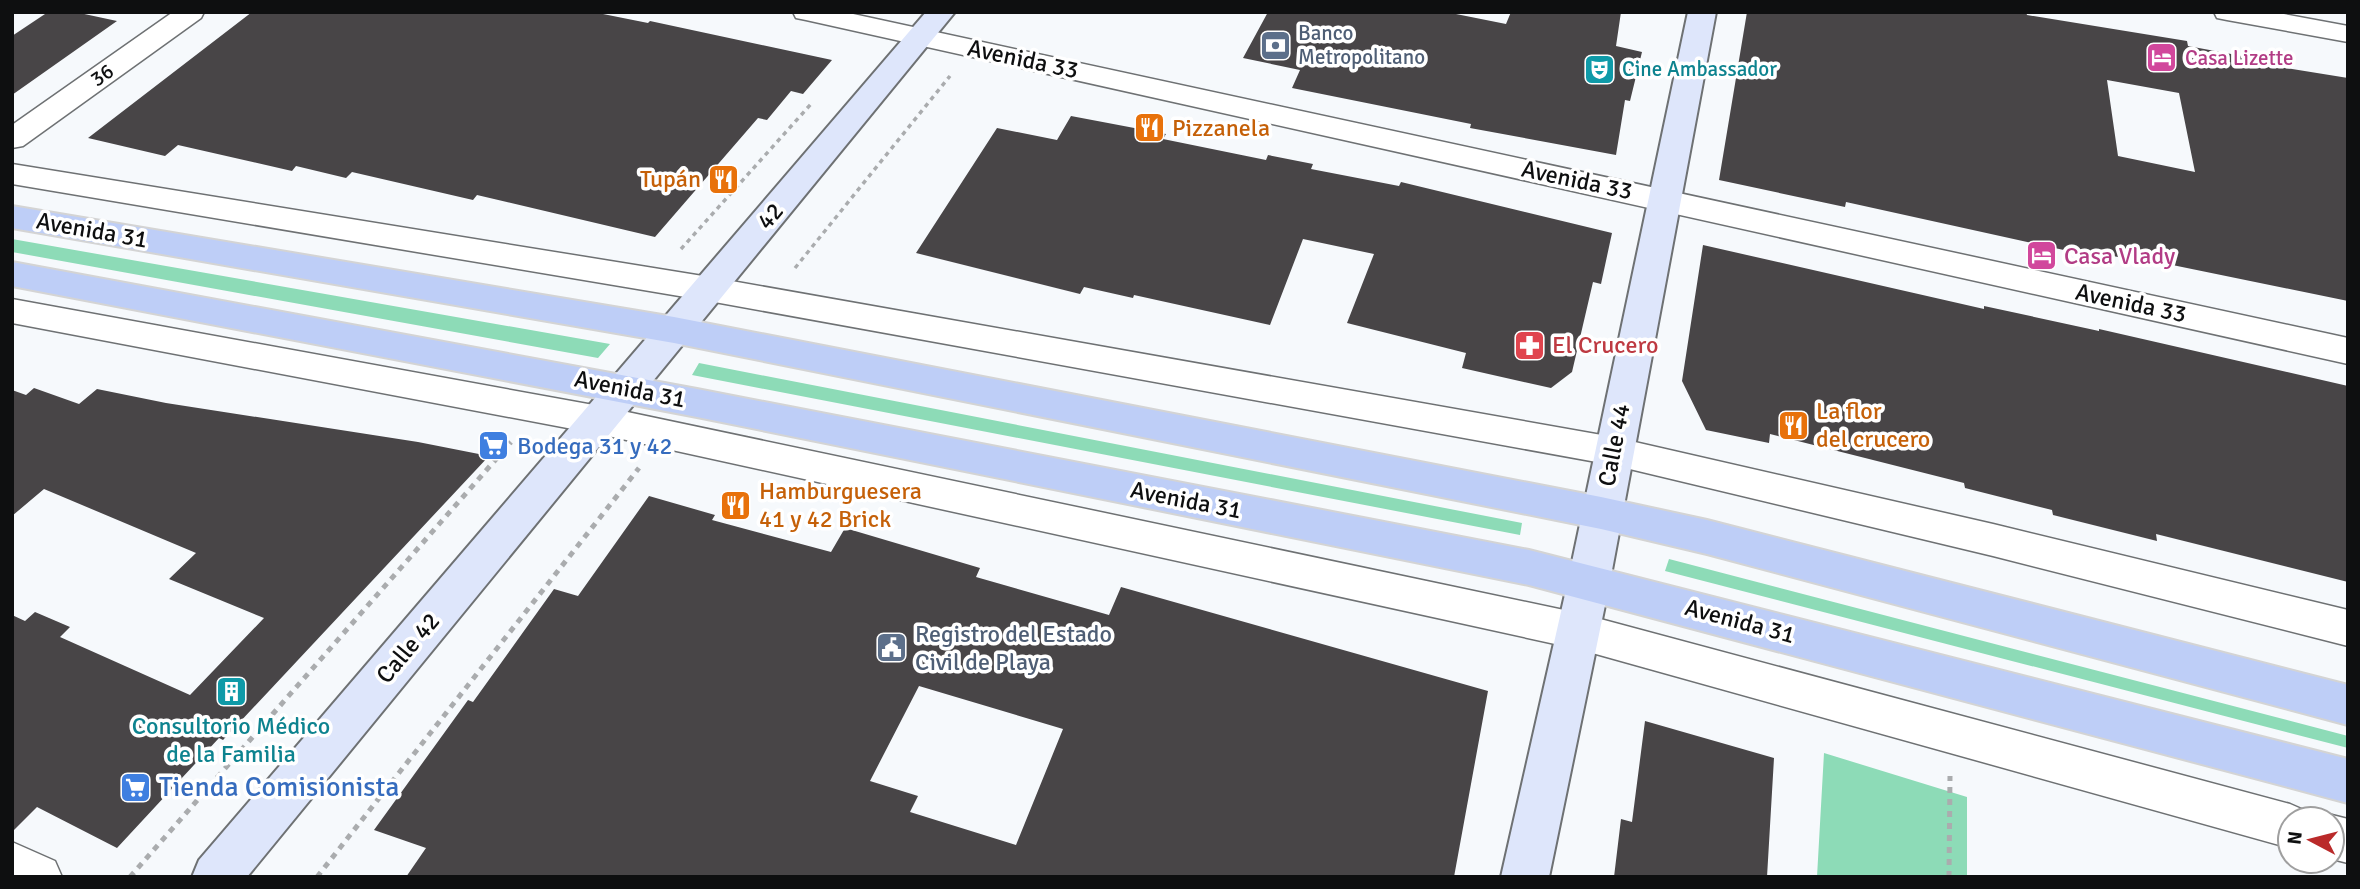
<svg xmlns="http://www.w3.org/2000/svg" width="2360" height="889" font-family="Signika,sans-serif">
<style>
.green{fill:#8ddbb7}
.building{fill:#484547;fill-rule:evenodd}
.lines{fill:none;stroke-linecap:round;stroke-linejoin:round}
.street-casing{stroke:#6e7173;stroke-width:3}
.secondary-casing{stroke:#6e7173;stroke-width:4}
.primary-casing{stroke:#d4d4d4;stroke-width:4}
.path-far1{stroke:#aaacae;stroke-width:3.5;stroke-dasharray:4.5 4.5;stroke-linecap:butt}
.path{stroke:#aaacae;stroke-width:5;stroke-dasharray:6 6;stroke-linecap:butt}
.street{fill:#fff;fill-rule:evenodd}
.secondary{fill:#dee6fb;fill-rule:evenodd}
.primary{fill:#becef7;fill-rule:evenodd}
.labels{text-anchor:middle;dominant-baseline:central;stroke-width:7;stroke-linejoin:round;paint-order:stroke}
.far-service-label{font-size:21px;fill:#4e5e75;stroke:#fff;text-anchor:start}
.far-hotel-label{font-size:21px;fill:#b23c85;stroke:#fff;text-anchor:start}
.far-culture-label{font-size:21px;fill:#0d838f;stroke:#fff;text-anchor:start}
.far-street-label{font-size:21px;fill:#0e0f10;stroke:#fff}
.street-label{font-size:24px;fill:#0e0f10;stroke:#fff}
.food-label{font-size:24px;fill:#c56008;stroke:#fff;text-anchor:start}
.hotel-label{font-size:24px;fill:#b23c85;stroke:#fff;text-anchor:start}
.health-label{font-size:24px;fill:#be3a42;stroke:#fff;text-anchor:start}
.shop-label{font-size:24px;fill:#366cbe;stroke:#fff;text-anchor:start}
.service-label{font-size:24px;fill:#4e5e75;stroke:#fff;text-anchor:start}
.culture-label{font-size:24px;fill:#0d838f;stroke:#fff}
.near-shop-label{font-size:28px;fill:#366cbe;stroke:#fff;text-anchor:start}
</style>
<rect width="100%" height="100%" fill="#f6f9fc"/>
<path class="green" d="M12,239L610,344L598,358L12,252Z
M699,363L1522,523L1520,535L692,375Z
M1669,559L2348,736V748L1665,571Z
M1824,753L1967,797V877H1817Z"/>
<path class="building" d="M48,12H75L117,21L12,95V36Z
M252,12H593L648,23L650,21L832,60L803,94L791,91L767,120L758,118L655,237L477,195L473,200L352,172L346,178L296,166L292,171L178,145L165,156L88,138Z
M1268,12H1446L1506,24L1511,12H1621L1616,46L1642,52L1630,101L1625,100L1616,155L1470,128L1471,124L1292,88L1300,70L1243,58Z
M1747,12H2026L2027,15L2187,41L2188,46L2285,64L2286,68L2348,78V301L2148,260L2149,264L2091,251V256L1846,202L1845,207L1719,180ZM2107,80L2179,93L2195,172L2118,156Z
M1071,116L1166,134L1163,139L1266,160L1268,155L1313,164L1311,169L1399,186L1401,182L1612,233L1601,284L1593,282L1572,372L1551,388L1462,368L1466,353L1347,323L1374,254L1303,239L1270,325L1134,295L1133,298L1084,287L1080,294L916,253L997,128L1057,140Z
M1703,245L1984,309V306L2099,331V329L2348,386V582L2156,534L2157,541L2053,515L2052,510L1965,488L1964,483L1770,434L1769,443L1706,430L1682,381Z
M34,388L79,404L97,389L166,403L418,442L489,456L223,740L219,738L117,848L37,807L12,832V615L25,621L35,612L70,627L60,637L190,695L264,618L169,579L196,553L44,489L12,516V390L26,395Z
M649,496L715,515L712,520L831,552L845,528L980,568L976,577L1109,615L1121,587L1488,691L1454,877H406L426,848L374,830L468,700L473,702L554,589L578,596ZM919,686L1063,729L1016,845L910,812L918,796L870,781Z
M1645,721L1774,758L1767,877H1614L1621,819L1632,822Z"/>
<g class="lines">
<defs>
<path id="street" d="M173,12H204L201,18L23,146L12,148V125Z
M793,12H844L2348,338V364L806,20L796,18Z
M2214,12H2273L2348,26V42L2227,20L2217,18Z
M12,164L709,277L1613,437L1993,524L2348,610V646L1993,556L1613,465L709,301L12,184Z
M12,299L599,406L1578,613L2290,804L2306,811L2310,819H2290V848L1578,649L599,434L12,323Z
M2332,815L2348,819V863L2332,859V819H2322Z
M12,842L55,861L62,877H12Z"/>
<path id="secondary" d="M926,12H955L247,877H192L199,860Z
M1688,12H1716L1610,581L1549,877H1501L1568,581Z"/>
<path id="primary" d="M12,206L674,317L1601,497L1707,520L2348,685V725L1707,554L1601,529L674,343L12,228Z
M12,262L697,389L1529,550L2348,759V803L1529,585L697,417L12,286Z"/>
</defs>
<use href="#street" class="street-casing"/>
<use href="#secondary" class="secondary-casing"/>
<use href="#primary" class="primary-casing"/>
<path class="path-far1" d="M681,249L811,104
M795,268L950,76"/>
<path class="path" d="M130,877L511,442
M317,877L639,468
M1949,877L1950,776"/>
<use href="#street" class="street"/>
<use href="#secondary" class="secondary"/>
<use href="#primary" class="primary"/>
</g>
<defs>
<symbol id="bank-square" viewBox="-11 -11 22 22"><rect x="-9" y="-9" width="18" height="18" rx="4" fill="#5c6f8a" stroke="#fff"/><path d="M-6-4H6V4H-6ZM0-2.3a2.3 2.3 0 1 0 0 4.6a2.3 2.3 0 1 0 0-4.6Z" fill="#fff"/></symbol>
<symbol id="hotel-square" viewBox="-11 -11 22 22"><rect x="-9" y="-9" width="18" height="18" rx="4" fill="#d1479c" stroke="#fff"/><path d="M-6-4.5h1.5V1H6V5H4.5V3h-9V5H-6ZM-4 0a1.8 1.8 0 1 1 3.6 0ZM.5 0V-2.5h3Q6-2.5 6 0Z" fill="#fff"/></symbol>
<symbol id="theatre-square" viewBox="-11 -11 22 22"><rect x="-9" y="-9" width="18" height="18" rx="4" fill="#0f9aa8" stroke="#fff"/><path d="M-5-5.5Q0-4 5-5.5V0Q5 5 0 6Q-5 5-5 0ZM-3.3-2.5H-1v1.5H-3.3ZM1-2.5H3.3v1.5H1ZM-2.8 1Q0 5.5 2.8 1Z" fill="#fff"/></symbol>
<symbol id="restaurant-square" viewBox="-11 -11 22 22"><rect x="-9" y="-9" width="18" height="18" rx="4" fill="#e8710a" stroke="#fff"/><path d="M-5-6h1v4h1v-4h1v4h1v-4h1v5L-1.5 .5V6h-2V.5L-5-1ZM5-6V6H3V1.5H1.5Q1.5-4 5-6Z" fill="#fff"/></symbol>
<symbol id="pharmacy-square" viewBox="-11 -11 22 22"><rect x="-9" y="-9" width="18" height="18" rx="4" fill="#e0444e" stroke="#fff"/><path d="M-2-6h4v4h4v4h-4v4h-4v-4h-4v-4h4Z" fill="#fff"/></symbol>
<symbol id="supermarket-square" viewBox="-11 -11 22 22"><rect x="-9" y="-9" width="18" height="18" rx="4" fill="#3f7fe0" stroke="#fff"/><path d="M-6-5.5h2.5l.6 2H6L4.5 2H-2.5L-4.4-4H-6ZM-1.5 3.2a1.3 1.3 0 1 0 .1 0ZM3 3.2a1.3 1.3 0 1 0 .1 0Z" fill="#fff"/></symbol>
<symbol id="civic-square" viewBox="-11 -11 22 22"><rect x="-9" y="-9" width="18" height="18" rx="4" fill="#5c6f8a" stroke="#fff"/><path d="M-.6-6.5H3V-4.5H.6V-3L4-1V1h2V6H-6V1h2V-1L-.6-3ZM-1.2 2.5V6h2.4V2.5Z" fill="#fff"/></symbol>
<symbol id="building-square" viewBox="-11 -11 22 22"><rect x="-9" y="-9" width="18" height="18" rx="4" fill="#0f9aa8" stroke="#fff"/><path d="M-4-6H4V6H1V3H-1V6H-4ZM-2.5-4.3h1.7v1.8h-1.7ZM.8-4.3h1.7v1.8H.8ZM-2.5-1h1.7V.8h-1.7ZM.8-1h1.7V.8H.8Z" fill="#fff"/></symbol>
</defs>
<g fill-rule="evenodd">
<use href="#bank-square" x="1258" y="28" width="35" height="35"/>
<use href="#hotel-square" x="2144" y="40" width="35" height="35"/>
<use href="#theatre-square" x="1582" y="52" width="35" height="35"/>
<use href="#restaurant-square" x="1132" y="110" width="35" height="35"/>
<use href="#restaurant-square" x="706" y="162" width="35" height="35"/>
<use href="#hotel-square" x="2024" y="238" width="35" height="35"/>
<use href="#pharmacy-square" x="1512" y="328" width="35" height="35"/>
<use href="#restaurant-square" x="1776" y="408" width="35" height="35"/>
<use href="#supermarket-square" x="476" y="428" width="35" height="35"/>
<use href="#restaurant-square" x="718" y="488" width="35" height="35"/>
<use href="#civic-square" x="874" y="630" width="35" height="35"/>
<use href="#building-square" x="214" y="674" width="35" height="35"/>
<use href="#supermarket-square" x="118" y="770" width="35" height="35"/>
</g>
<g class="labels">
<g class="far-service-label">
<text x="1298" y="33">Banco<tspan x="1298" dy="24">Metropolitano</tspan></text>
</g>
<g class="far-hotel-label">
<text x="2185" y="58">Casa Lizette</text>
</g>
<g class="far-culture-label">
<text x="1622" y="69">Cine Ambassador</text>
</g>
<g class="far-street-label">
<text transform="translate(102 75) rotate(-35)">36</text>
</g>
<g class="street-label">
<text transform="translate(1023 59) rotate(12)">Avenida 33</text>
<text transform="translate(1577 180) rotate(12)">Avenida 33</text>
<text transform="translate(770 216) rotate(-50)">42</text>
<text transform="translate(92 230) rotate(10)">Avenida 31</text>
<text transform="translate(2131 303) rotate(12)">Avenida 33</text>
<text transform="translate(630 389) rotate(11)">Avenida 31</text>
<text transform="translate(1614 445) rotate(-79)">Calle 44</text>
<text transform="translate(1186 500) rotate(11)">Avenida 31</text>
<text transform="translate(1740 621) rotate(15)">Avenida 31</text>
<text transform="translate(408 648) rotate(-50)">Calle 42</text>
</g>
<g class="food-label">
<text x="1172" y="128">Pizzanela</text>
<text x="701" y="179" text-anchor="end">Tupán</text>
<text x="1816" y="411">La flor<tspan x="1816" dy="28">del crucero</tspan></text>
<text x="759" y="491">Hamburguesera<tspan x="759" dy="28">41 y 42 Brick</tspan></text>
</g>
<g class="hotel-label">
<text x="2064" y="256">Casa Vlady</text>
</g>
<g class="health-label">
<text x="1552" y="345">El Crucero</text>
</g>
<g class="shop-label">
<text x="517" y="446">Bodega 31 y 42</text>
</g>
<g class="service-label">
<text x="915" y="634">Registro del Estado<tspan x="915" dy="28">Civil de Playa</tspan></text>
</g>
<g class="culture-label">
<text x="231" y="726">Consultorio Médico<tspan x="231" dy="28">de la Familia</tspan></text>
</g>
<g class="near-shop-label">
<text x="159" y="787">Tienda Comisionista</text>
</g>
</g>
<rect width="2360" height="889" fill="none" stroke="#0e0f10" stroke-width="28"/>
<g transform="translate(2311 840) rotate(277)"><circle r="33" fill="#ffffff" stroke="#9f9f9f" stroke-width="2"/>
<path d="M0-5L12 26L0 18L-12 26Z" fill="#ba2a2a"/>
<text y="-10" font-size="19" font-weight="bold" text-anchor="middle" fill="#0e0f10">N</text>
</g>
</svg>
